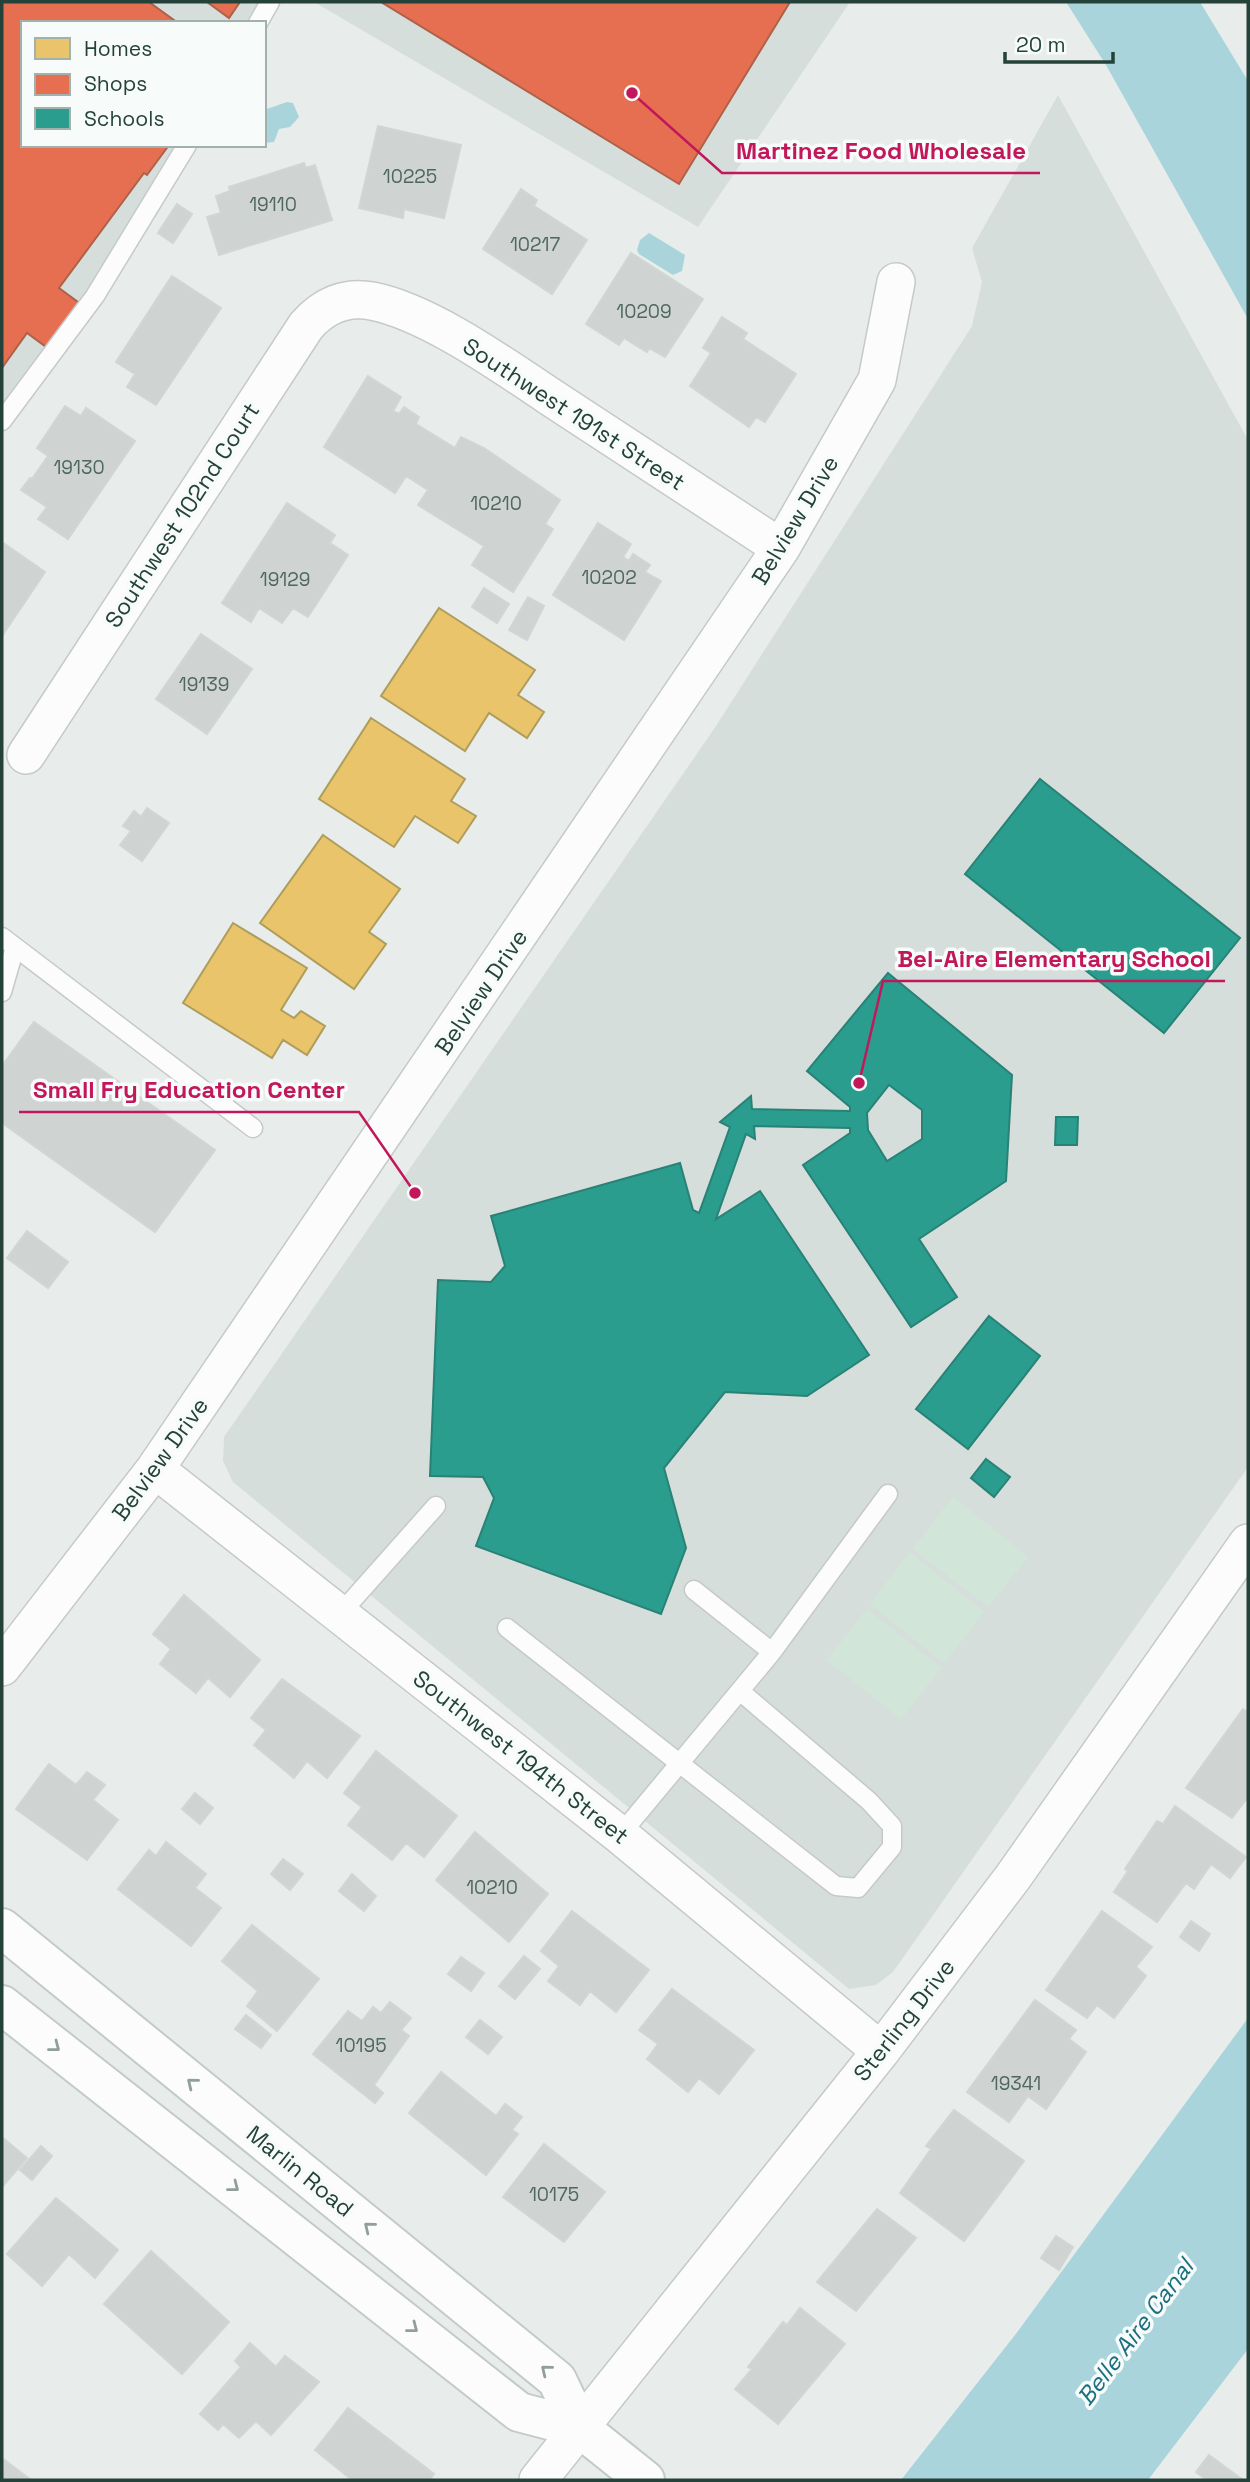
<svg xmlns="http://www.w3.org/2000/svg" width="1250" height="2482" font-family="'Space Grotesk',sans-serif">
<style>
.built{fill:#d6dedb}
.green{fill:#d1e6d8}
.water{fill:#a9d4db}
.homes{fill:#e9c46a;stroke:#ae9d5c;stroke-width:2}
.shops{fill:#e76f51;stroke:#ac624a;stroke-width:2}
.schools{fill:#2a9d8f;stroke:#288276;stroke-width:2;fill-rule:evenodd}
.building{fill:#cfd4d2;stroke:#d1d6d4;stroke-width:2}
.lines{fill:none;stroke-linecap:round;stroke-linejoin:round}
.lane-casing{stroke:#c5cac8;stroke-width:21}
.street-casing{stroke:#c5cac8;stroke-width:40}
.secondary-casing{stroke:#c3cbc8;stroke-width:42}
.lane{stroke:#fcfcfc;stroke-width:18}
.street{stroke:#fcfcfc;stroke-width:37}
.secondary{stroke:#fcfcfc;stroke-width:38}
.oneway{stroke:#909f9b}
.labels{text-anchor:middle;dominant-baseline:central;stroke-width:7;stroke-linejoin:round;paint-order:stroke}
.number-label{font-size:19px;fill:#506761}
.street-label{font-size:23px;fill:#24423a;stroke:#f7fbf9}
.water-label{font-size:24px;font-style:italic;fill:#1c6f80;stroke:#f7fbf9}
.leader{fill:none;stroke:#c2185b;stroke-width:2.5}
.callout-dot{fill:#c2185b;stroke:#f7fbf9;stroke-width:2.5}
.callout-label{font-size:24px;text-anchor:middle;font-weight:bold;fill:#c2185b;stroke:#f7fbf9;stroke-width:7;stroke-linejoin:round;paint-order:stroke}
</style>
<rect width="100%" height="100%" fill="#e8edeb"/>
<path class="built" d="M2,2H261L251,23H23V145H178L77,317L2,412Z
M314,2H850L698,227Z
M1058,95L1248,440V1467L893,1972L876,1985L849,1989L233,1482L223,1461L224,1437L714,729L972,326L982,282L972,248Z"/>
<path class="green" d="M953,1497L1028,1557L988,1607L913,1549Z
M910,1552L984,1612L944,1663L870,1604Z
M867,1609L941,1668L901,1719L827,1660Z"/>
<path class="water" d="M1066,2H1200L1248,81V319L1106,65Z
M287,102L293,103L299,117L290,127L279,129L274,142L264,143V110Z
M649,233L685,255L682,271L673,275L639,254L637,250L640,240Z
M1248,2018V2349L1148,2480H901L1015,2335Z"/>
<path class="homes" d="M439,608L535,670L518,695L544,712L527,738L489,713L465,751L381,696Z
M371,718L465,779L451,801L476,816L458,843L415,816L394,847L319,799Z
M323,835L400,889L369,932L386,944L354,989L260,923Z
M233,923L307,968L281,1010L294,1018L301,1011L325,1026L307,1055L283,1040L272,1058L183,1003Z"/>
<path class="shops" d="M2,2H149L178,23H23V145H169L147,175L144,173L59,288L82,305L49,349L27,333L2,368Z
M207,2H240L229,18Z
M381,2H790L679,184Z"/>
<path class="schools" d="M1040,779L1240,938L1164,1033L965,874Z
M888,973L1012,1075L1006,1181L919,1239L957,1297L911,1327L803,1165L850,1133V1128L754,1126L755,1139L746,1134L716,1219L760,1191L869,1355L807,1396L725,1392L664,1468L686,1548L661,1614L476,1546L494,1498L483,1477L430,1476L438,1280L491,1282L505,1266L491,1216L680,1163L693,1210L699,1213L730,1127L720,1122L751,1096L752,1109L850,1111V1107L807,1071ZM889,1085L922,1110V1139L887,1161L868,1130L867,1113Z
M1056,1117H1078L1077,1145H1055Z
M989,1316L1040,1356L968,1449L916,1409Z
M986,1459L1010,1477L994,1497L971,1478Z"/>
<path class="building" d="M378,126L461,145L444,218L404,209L403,218L359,208Z
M304,163L306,168L315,165L332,220L219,255L207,217L221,213L216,196L230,191L229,187Z
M521,189L537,200L534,206L587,240L552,294L483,249Z
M177,204L192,214L173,243L158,233Z
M631,253L703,299L665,357L649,348L647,352L624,338L619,345L586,324Z
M172,276L221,308L156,405L127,387L135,374L116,362Z
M722,317L747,333L743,339L796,374L765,422L756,417L749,427L690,386L711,353L703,348Z
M368,376L401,397L393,411L399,414L404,407L419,417L416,424L455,448L461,437L484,448L560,500L545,524L553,529L513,592L472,565L484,546L418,505L428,490L406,476L395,493L324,447Z
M65,406L81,416L86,408L135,441L68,539L38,519L47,507L21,490L30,478L32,479L48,456L37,448Z
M287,503L335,535L330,543L348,555L308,617L293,608L282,623L259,608L251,622L222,603Z
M598,523L631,544L623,557L629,561L633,554L650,565L645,572L661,581L624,640L553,595Z
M2,542L45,572L2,636Z
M484,588L509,604L497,623L472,607Z
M528,597L544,606L527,640L509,630Z
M201,634L252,669L207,734L156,699Z
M147,808L169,823L142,861L120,845L131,831L123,826L134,811L141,817Z
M34,1022L215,1150L155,1232L2,1123V1066Z
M27,1231L68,1262L48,1288L7,1258Z
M184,1595L260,1660L230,1697L208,1678L196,1693L160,1664L171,1649L153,1634Z
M282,1679L360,1736L327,1778L307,1761L294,1778L254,1745L266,1730L251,1718Z
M1243,1709L1248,1712V1797L1232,1818L1186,1788Z
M376,1751L457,1816L424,1857L406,1843L392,1860L348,1825L362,1807L344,1793Z
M49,1764L76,1785L87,1772L105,1785L93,1800L118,1820L87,1860L16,1809Z
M195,1793L213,1808L200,1824L182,1809Z
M1175,1806L1246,1857L1230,1878L1211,1864L1194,1889L1186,1883L1157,1922L1114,1892L1128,1871L1125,1869L1157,1821L1163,1824Z
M475,1832L548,1894L509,1942L436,1880Z
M166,1842L206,1874L195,1888L221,1908L191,1946L118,1889L149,1850L156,1856Z
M283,1859L303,1874L290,1890L271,1874Z
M352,1874L376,1896L364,1911L339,1891Z
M572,1911L649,1970L616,2012L590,1991L580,2005L548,1981L559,1966L541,1951Z
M1102,1911L1152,1947L1136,1967L1146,1976L1114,2018L1097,2005L1087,2018L1046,1990Z
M1191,1921L1210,1934L1199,1951L1180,1937Z
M252,1925L319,1979L277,2031L247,2006L258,1991L222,1961Z
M524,1956L540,1969L515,1999L499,1986Z
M461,1957L484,1973L471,1991L448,1974Z
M672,1989L754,2050L719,2094L699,2078L688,2092L647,2059L658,2044L639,2030Z
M1035,2000L1076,2030L1069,2039L1086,2052L1046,2109L1028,2096L1009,2122L967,2092Z
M390,2002L411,2018L401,2030L409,2036L374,2085L383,2093L375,2103L313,2054L348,2011L362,2021L373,2007L381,2013Z
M246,2015L271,2035L261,2048L235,2029Z
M480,2020L502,2037L488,2054L466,2037Z
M441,2072L496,2116L505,2104L522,2117L512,2130L518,2134L486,2175L409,2113Z
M954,2110L1024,2161L964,2241L900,2193L931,2149L926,2146Z
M2,2137L27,2158L2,2187Z
M544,2144L605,2192L564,2242L503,2197Z
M41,2146L52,2156L32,2180L20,2170Z
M56,2198L118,2250L95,2278L69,2254L42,2286L7,2254Z
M877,2209L916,2238L856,2311L817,2282Z
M1056,2236L1073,2247L1059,2270L1041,2258Z
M151,2251L229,2322L182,2374L104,2304Z
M800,2308L845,2344L778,2424L735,2389L752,2369L748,2367L783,2322L787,2325Z
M250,2343L276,2367L285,2356L319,2382L271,2435L256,2421L239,2438L223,2424L218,2430L200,2414L241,2367L235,2361Z
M348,2408L434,2474L429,2480H352L315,2450Z
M1209,2455L1243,2480H1207L1196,2472Z
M2,2458L31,2480H2Z"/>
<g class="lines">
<defs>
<path id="lane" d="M258,23L270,2
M2,421L95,296L187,145
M2,937L253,1128
M2,992L15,947
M340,1614L436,1506
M507,1628L836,1886L858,1888L892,1847V1826L869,1801L741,1692
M772,1652L888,1494
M620,1835L772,1652L694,1590"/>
<path id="street" d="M26,755L306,326C323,306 345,296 372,301C428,312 501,364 549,396C627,447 704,498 781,548
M155,1469L620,1835L881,2051
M2,1667L155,1469L781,548L877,380L896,282
M538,2480L881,2051L1013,1877L1248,1543"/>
<path id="secondary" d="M2,1928L557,2380L580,2428
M2,2005L519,2412L580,2428L645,2480"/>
</defs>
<use href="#lane" class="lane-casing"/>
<use href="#street" class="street-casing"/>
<use href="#secondary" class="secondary-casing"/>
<use href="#lane" class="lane"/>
<use href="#street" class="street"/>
<use href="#secondary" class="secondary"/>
</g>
<defs><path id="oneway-chevron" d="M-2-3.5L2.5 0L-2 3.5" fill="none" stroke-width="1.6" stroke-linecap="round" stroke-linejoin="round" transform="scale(1.75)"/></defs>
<g class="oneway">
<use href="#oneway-chevron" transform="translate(55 2047) rotate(38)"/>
<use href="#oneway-chevron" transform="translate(192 2083) rotate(-141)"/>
<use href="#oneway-chevron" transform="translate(234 2187) rotate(38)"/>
<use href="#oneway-chevron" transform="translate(369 2227) rotate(-141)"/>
<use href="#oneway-chevron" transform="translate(413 2328) rotate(38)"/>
<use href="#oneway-chevron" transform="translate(546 2370) rotate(-141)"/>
</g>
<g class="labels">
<g class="number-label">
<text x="410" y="176">10225</text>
<text x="273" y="204">19110</text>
<text x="535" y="244">10217</text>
<text x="644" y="311">10209</text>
<text x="79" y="467">19130</text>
<text x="496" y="503">10210</text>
<text x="609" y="577">10202</text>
<text x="285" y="579">19129</text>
<text x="204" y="684">19139</text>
<text x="492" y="1887">10210</text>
<text x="361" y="2045">10195</text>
<text x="1016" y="2083">19341</text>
<text x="554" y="2194">10175</text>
</g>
<g class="street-label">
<text transform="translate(574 414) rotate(33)">Southwest 191st Street</text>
<text transform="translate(182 515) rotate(-57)">Southwest 102nd Court</text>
<text transform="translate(795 520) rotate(-59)">Belview Drive</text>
<text transform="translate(481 992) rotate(-56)">Belview Drive</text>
<text transform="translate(160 1459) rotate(-54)">Belview Drive</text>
<text transform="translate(521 1757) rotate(38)">Southwest 194th Street</text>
<text transform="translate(904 2020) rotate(-52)">Sterling Drive</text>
<text transform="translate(300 2171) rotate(39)">Marlin Road</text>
</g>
<g class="water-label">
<text transform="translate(1135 2332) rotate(-53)">Belle Aire Canal</text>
</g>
</g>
<path class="leader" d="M632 93L722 173H1040M859 1083L883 981H1225M415 1193L359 1112H19"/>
<g class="callout-dot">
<circle cx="632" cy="93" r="7"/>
<circle cx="859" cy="1083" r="7"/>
<circle cx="415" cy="1193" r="7"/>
</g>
<g class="callout-label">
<text x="881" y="159">Martinez Food Wholesale</text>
<text x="1054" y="967">Bel-Aire Elementary School</text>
<text x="189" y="1098">Small Fry Education Center</text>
</g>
<rect width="1250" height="2482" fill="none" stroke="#24423a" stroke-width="7"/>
<rect x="21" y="21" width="245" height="126" fill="#f7fbf9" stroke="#a3b1ad" stroke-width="2"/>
<rect x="35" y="38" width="35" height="21" fill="#e9c46a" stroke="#a3b1ad" stroke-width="2"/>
<text x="84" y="56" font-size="21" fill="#24423a">Homes</text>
<rect x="35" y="74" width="35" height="21" fill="#e76f51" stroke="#a3b1ad" stroke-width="2"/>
<text x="84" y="91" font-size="21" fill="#24423a">Shops</text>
<rect x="35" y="108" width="35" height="21" fill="#2a9d8f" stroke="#a3b1ad" stroke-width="2"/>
<text x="84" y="126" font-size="21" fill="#24423a">Schools</text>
<path d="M1005 52v10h108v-10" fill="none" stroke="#24423a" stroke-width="3.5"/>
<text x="1016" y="52" font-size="21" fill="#24423a" stroke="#f7fbf9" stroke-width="5" paint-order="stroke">20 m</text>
</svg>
